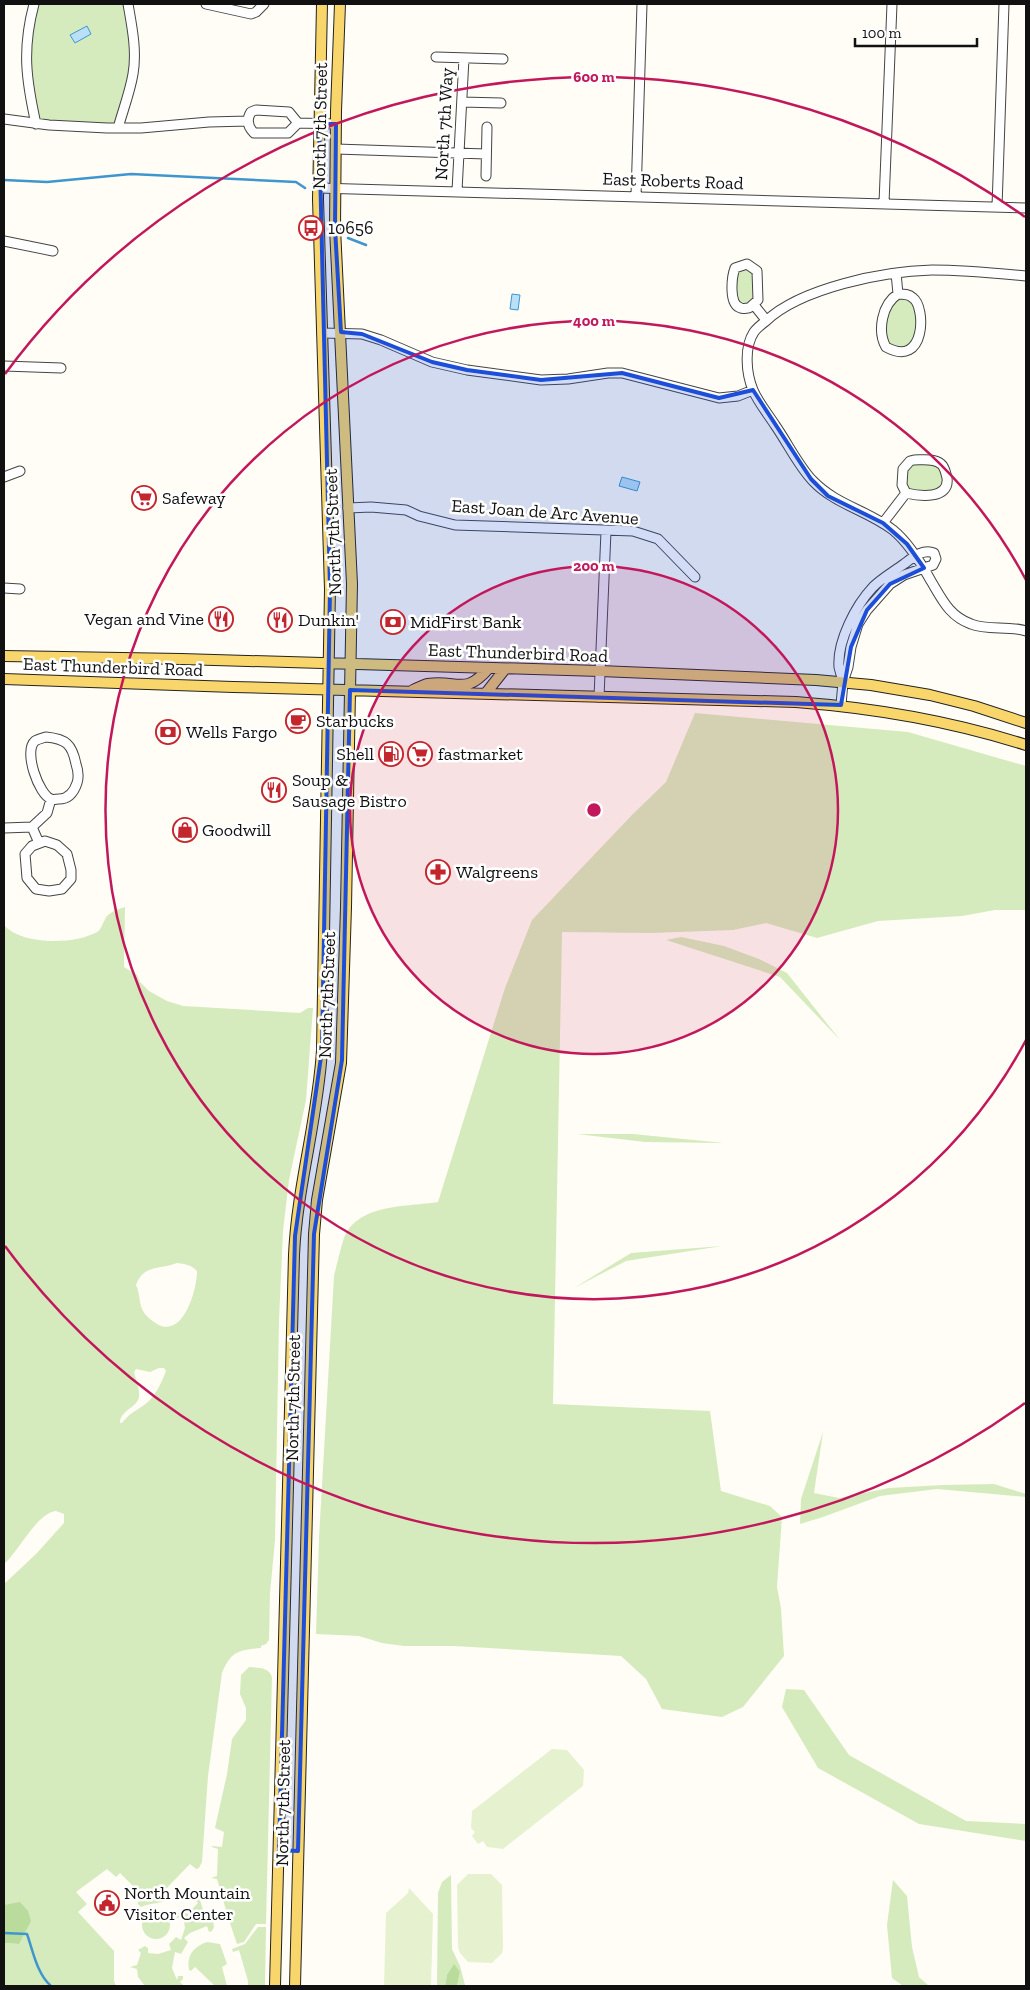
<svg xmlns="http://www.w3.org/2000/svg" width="1030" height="1990" font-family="'Zilla Slab',serif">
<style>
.green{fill:#d5ebbd;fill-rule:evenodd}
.forest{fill:#b9dc9c}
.pitch{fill:#e6f2cf}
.water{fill:#b9e0f7;stroke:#3f96cf}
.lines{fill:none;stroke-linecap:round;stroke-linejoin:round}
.stream{stroke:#3f96cf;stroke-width:2.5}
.minor-casing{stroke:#444;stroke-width:11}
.major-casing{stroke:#222;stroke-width:12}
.minor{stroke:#fff;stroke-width:9}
.major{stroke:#f9d66b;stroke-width:10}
.marked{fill:#1d4ed8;fill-opacity:0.2;stroke:#1d4ed8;stroke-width:4;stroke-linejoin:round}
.ring{fill:none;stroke:#c2185b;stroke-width:2.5}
.labels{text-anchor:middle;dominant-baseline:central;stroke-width:5;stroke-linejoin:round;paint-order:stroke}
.street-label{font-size:18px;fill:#111;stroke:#fff}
.poi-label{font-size:18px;fill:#111;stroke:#fff;text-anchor:start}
.centre{fill:#c2185b;stroke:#fff;stroke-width:2.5}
.ring-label{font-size:15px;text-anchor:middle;font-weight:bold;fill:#c2185b;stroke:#fff;stroke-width:5;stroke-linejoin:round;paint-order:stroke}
</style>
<rect width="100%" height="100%" fill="#fffdf5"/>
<path class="green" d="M34,4H128L135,53L118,128L36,124L28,32Z
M753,266L758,300L741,308L732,279L733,273Z
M893,297L914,298L920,336L909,350L886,347L885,310Z
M934,460L945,468L943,491L911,494L902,477L906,464Z
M695,713L908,732L1026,766V910H995L962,916L878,921L817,938L766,923L733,930L651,933L562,932L553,1404L710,1411L721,1491L770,1506L782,1517L777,1587L781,1608L784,1656L743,1707L722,1717L662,1709L646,1679L621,1656L454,1646H404L382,1643L359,1636L316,1634L319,1538L334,1276C337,1264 340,1250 344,1238C358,1203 408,1207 438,1202L505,988L532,920L632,815L666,782Z
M125,907L124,967L137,975L140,982L149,991L167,1001L183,1006L300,1013L308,1008H313L306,1100L289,1180L283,1231L279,1320L275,1540L270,1593L269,1640L266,1644L261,1646V1648C239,1650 231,1651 222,1673L208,1776L202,1862L199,1868L196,1869L190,1864L162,1893L144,1895L135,1900L129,1895L135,1888L120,1873L116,1877L107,1869L76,1892L87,1904L78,1912L114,1951V1981L116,1986H4V1943L19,1944L4,1905V1584L36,1554L64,1523V1514L56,1511C37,1513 19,1551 4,1564V925C21,945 74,945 97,932C102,929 103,921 107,916C112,911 119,909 125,907ZM177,1263C186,1264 191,1265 197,1271C197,1290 183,1339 157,1324C153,1321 148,1318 145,1314C138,1305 141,1295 136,1285C144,1264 159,1270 177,1263ZM159,1368H164L166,1371C162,1382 154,1399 144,1405C133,1413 131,1412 122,1423H120C120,1410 137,1408 139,1397C140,1390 136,1380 134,1372L136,1369L150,1372Z
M681,937L724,946L759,959L787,973L840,1040L780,977L666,940Z
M577,1134H633L724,1143L645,1142Z
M722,1246L626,1261L574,1288L631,1253Z
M823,1432L814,1493L839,1498L889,1488L943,1485L994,1484L1026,1494V1497L937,1489L880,1496L823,1517L800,1524L801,1499Z
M249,1667C259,1668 269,1667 272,1677L266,1924H256L244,1942L237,1944L227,1914H220L226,1910L217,1879L211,1878L217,1876L218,1849L212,1847V1846L222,1847L224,1832L215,1828L227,1774L232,1739L246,1720V1708L240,1694L241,1675Z
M786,1689L804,1690L849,1755L966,1821L1026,1824V1841L919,1824L818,1768L782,1707Z
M451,1875L452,1949L460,1966L465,1985V1986H457L460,1972L447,1975L445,1986H437L438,1893L442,1882Z
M893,1880L907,1896L912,1947L919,1977L929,1986H903L892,1978L887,1925Z
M199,1892L206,1896V1898L200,1900L207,1922L213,1921L214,1927L212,1931L209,1932L207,1926L190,1933L184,1938L188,1942L181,1954L175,1952L172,1968L177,1980L178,1976H183V1979L180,1982L184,1986H145L138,1977L137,1969L130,1967L137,1965L141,1953L138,1950L145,1946L148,1948V1953L158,1954L171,1950L169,1944L176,1937L181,1940L185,1928L183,1915L176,1919L177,1914L182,1910L187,1914L198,1903L193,1898Z
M165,1894L170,1898C161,1905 151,1902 141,1907L137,1903L147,1896H162Z
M142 1925a14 14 0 1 1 28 0a14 14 0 1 1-28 0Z
M258,1927H266L265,1986H248V1981L239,1950L233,1952L232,1949L245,1944Z
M207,1942L220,1944L227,1964L222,1967L227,1986H215L195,1967L191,1971L189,1970C186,1956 194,1946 207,1942Z"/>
<path class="forest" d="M20,1902L28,1911L31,1921L19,1944L4,1943V1905Z
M454,1964L460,1972L457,1986H445L447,1975Z"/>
<path class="pitch" d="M552,1749L567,1750L584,1770L583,1786L503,1849L487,1847L483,1841L478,1844L472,1836L475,1832L471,1828L472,1811Z
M468,1874H491L502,1885L503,1948L502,1953L492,1963L468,1962L460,1953L458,1947L457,1885Z
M409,1888L433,1914L431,1986H384L386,1913L408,1893Z"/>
<path class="water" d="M87,26L91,34L75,43L70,35Z
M512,294L520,295L518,310L510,309Z
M622,477L640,482L637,491L619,486Z"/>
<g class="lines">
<path class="stream" d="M4,180L47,182L131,174L296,182L305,188
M348,238L366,245
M4,1933L27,1934C33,1951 37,1974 51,1986"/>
<defs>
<path id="minor" d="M34,4C22,49 26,79 36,124
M206,4L251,14L256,12L264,4
M436,57L503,59
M462,102L501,103
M256,110L289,112L298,123L288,133H254C248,127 246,120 251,112Z
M4,119L49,125L107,128H141L209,122L248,121
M298,123L336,124
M118,128C123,110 130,92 133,74C137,51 132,27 128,4
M336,149L486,154
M486,176L487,127
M318,188L1026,208
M457,191L464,58
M636,196L642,4
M884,203L892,4
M997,207L1004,4
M4,241L53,251
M747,264L757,271L758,300L749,308C746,308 743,309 741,308C728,305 732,276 735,268Z
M896,273L898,294
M1026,276C995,273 963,270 932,270C884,271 801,288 766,321C762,324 757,328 754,332C744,347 746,373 753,390C758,402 768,414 775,425C787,442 799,467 813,481C836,505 867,510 893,530C909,543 921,563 931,581C942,599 949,616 971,624C988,631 1008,625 1026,631
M898,294C904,294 909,294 913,298C926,307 926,369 886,347C877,331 882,304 898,294Z
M754,305L766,320
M322,333L362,334L381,340L432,362L467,370L541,380L568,379L608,373H622L719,398L738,396L753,390
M4,366L61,368
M914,460C922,460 934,458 941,464C945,467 946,474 947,478C950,500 919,496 906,493L902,485L903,469L910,461Z
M4,477L20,471
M348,508L371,507L406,510L419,516L455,525L633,531L658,539L695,577
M883,523L906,493
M4,588L20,589
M599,697L606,531
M841,705L843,682L848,667L851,647L858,624L867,610L890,584L904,575L933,565L936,559L934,553C923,548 912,558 904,564C893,572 882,578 873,587C856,605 837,641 839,667C840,672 842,677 843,682
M46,737C66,739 72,744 76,764C78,770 79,777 77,783C74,792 69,799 59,799C56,799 54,800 51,799C39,795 23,751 35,741C38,739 43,738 46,737Z
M4,828L32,827
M45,841L57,845L67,854L71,870V879L62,889L49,891L36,889L27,878L25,854L32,846Z
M39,843L32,827L47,813L51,799"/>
<path id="major" d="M4,656L181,659L600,671L816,680L871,685L930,695L974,706L1026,723
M4,679L233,687L796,702C875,708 951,721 1026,745
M413,690C418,688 423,685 428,684C457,679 464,697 489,668
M486,693L505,669
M275,1986L294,1255C297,1186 318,1119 322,1050L330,589L318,199L322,4
M295,1986L314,1234L317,1200L341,1063L346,907L352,584L335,228L336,111L340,4"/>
</defs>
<use href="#minor" class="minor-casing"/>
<use href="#major" class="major-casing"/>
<use href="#minor" class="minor"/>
<use href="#major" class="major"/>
</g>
<path class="marked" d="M319,124H336L335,228L341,332L362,334L432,362L467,370L541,380L622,373L719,398L753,390L811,479L828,496L883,523L907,544L924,568L890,584L867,610L851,647L841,705L350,690L342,1060L314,1234L298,1851L279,1850L295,1236L322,1050L330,589Z"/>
<circle cx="594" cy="810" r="244" fill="#c2185b" fill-opacity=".12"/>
<g class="ring">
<circle cx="594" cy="810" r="244"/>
<path d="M1026 1040A489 489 0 1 1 1026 580"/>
<path d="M1025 1403A733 733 0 0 1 5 1246M5 374A733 733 0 0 1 1025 217"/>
</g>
<defs>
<symbol id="bus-ring" viewBox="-11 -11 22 22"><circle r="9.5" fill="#fff" stroke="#c4262e" stroke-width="1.5"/><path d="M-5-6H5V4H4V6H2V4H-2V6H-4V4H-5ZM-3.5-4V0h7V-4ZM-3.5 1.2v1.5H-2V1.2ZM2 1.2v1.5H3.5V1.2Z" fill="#c4262e"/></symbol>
<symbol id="supermarket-ring" viewBox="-11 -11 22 22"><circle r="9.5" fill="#fff" stroke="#c4262e" stroke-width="1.5"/><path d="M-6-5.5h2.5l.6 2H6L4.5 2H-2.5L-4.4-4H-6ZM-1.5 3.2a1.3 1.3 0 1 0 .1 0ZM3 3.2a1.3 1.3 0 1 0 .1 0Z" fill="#c4262e"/></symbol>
<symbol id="restaurant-ring" viewBox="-11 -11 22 22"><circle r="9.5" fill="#fff" stroke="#c4262e" stroke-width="1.5"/><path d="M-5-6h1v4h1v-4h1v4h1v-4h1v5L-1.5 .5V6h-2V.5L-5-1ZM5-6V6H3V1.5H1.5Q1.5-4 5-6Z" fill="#c4262e"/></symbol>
<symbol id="bank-ring" viewBox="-11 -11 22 22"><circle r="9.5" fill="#fff" stroke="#c4262e" stroke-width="1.5"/><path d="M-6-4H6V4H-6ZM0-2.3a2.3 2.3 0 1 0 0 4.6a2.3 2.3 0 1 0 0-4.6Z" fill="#c4262e"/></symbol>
<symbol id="cafe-ring" viewBox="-11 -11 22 22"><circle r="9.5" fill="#fff" stroke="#c4262e" stroke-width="1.5"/><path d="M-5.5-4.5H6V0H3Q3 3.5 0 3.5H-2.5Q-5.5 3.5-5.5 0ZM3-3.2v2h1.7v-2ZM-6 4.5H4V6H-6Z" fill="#c4262e"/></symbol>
<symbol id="fuel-ring" viewBox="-11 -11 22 22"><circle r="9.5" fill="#fff" stroke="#c4262e" stroke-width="1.5"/><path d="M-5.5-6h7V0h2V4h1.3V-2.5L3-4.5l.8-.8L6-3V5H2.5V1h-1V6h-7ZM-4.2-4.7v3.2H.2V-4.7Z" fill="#c4262e"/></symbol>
<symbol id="shop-ring" viewBox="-11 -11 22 22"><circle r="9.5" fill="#fff" stroke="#c4262e" stroke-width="1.5"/><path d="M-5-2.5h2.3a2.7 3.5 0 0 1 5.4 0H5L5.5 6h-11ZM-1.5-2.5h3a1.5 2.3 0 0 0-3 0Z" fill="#c4262e"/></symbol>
<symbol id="pharmacy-ring" viewBox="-11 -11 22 22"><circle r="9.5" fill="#fff" stroke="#c4262e" stroke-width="1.5"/><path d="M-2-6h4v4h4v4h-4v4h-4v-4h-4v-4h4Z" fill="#c4262e"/></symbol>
<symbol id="civic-ring" viewBox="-11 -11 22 22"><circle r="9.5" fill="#fff" stroke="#c4262e" stroke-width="1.5"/><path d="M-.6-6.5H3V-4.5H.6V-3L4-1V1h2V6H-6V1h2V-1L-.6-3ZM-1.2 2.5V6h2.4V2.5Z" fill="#c4262e"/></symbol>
</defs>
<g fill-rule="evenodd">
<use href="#bus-ring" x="297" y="214" width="28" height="28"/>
<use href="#supermarket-ring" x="130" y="484" width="28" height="28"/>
<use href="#restaurant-ring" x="207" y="605" width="28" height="28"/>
<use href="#restaurant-ring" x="266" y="606" width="28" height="28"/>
<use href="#bank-ring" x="379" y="608" width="28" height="28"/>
<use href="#cafe-ring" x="284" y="707" width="28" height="28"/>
<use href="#bank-ring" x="154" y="718" width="28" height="28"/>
<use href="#fuel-ring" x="377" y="740" width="28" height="28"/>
<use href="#supermarket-ring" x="406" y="740" width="28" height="28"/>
<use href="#restaurant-ring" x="260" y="776" width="28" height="28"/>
<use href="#shop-ring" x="171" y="816" width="28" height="28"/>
<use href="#pharmacy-ring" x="424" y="858" width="28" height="28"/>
<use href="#civic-ring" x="93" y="1889" width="28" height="28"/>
</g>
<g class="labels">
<g class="street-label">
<text transform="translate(444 124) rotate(-87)">North 7th Way</text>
<text transform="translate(320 126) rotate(-89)">North 7th Street</text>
<text transform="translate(673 181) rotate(2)">East Roberts Road</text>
<text transform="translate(545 512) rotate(4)">East Joan de Arc Avenue</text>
<text transform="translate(333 532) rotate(-92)">North 7th Street</text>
<text transform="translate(518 653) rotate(2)">East Thunderbird Road</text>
<text transform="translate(113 667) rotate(2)">East Thunderbird Road</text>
<text transform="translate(327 995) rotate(-88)">North 7th Street</text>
<text transform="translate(293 1398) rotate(-89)">North 7th Street</text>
<text transform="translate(283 1803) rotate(-89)">North 7th Street</text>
</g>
<g class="poi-label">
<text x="328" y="228">10656</text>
<text x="162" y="498">Safeway</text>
<text x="204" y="619" text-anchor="end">Vegan and Vine</text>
<text x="298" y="620">Dunkin'</text>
<text x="410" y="622">MidFirst Bank</text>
<text x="316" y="721">Starbucks</text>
<text x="186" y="732">Wells Fargo</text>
<text x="374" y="754" text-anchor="end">Shell</text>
<text x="438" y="754">fastmarket</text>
<text x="292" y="780">Soup &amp;<tspan x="292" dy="21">Sausage Bistro</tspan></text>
<text x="202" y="830">Goodwill</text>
<text x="456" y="872">Walgreens</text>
<text x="124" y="1893">North Mountain<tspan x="124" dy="21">Visitor Center</tspan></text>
</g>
</g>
<circle cx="594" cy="810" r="8" class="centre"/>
<g class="ring-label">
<text x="594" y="82">600 m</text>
<text x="594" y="326">400 m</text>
<text x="594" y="571">200 m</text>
</g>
<rect width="1030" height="1990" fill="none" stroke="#111111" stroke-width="10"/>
<path d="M855 38v8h122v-8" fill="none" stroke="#111111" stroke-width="2.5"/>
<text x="862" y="38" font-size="15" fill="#111111" stroke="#ffffff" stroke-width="4" paint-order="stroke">100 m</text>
</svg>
